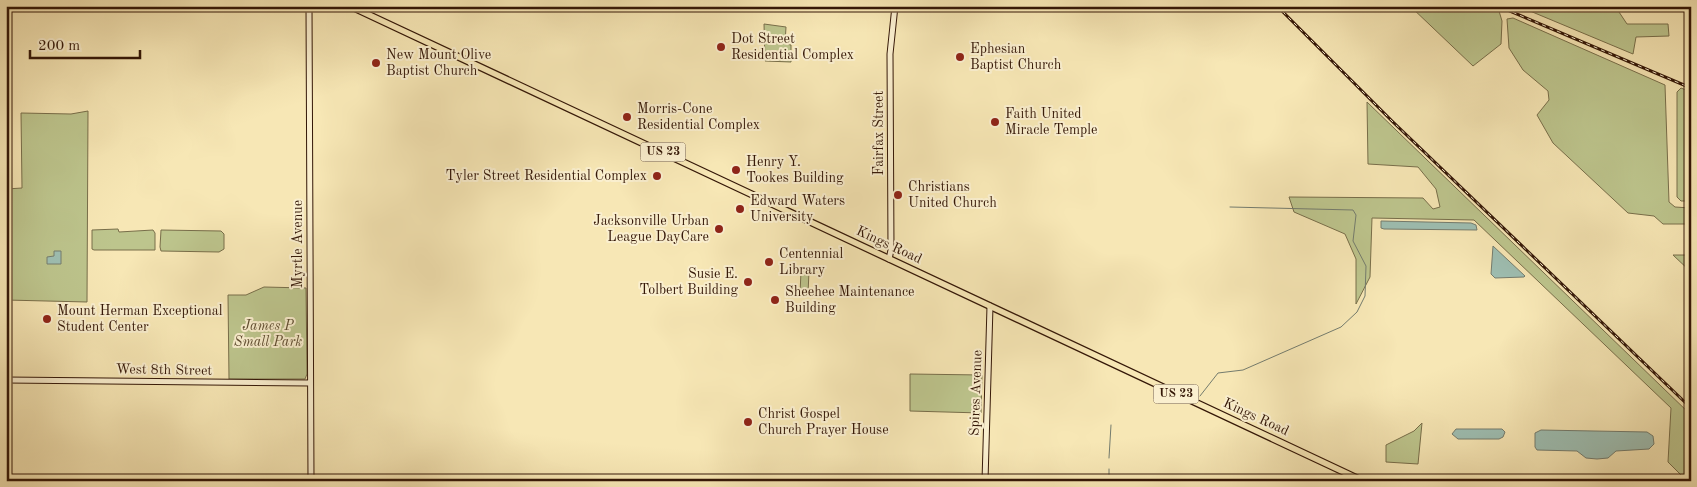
<svg xmlns="http://www.w3.org/2000/svg" width="1697" height="487" font-family="'Old Standard TT',serif">
<style>
.green{fill:#bdc58d;stroke:#786e4a}
.water{fill:#9ebfb3;stroke:#747c6e}
.lines{fill:none;stroke-linecap:round;stroke-linejoin:round}
.stream{stroke:#747c6e;stroke-width:1}
.secondary-casing{stroke:#341707;stroke-width:7}
.primary-casing{stroke:#341707;stroke-width:8}
.secondary{stroke:#faefcf;stroke-width:5}
.primary{stroke:#f7e7b5;stroke-width:5.5}
.rail-casing{stroke:#341707;stroke-width:3}
.rail{stroke:#faefcf;stroke-width:1;stroke-dasharray:4;stroke-linecap:butt}
.poi-dot{fill:#8f2418;stroke:#faefcf;stroke-width:2}
.labels{text-anchor:middle;dominant-baseline:central;stroke-width:4;stroke-linejoin:round;paint-order:stroke}
.shield{fill:#faefcf;stroke:#6f5843;stroke-width:1}
.shield-label{font-size:12px;font-weight:bold;fill:#341707}
.poi-label{font-size:14px;fill:#341707;stroke:#faefcf;text-anchor:start}
.street-label{font-size:14px;fill:#341707;stroke:#faefcf}
.park-label{font-size:14px;font-style:italic;fill:#5d4b2f;stroke:#faefcf}
</style>
<rect width="100%" height="100%" fill="#f7e7b5"/>
<filter id="stains"><feTurbulence type="fractalNoise" baseFrequency=".004" numOctaves="4"/><feColorMatrix values="0 0 0 0 .2 0 0 0 0 .09 0 0 0 0 .02 0 0 0 .5 -.17"/></filter>
<radialGradient id="worn" r=".72"><stop offset=".6" stop-color="#630" stop-opacity="0"/><stop offset="1" stop-color="#630" stop-opacity=".3"/></radialGradient>
<path class="green" d="M1410,6H1487L1499,11L1502,21L1501,44L1473,66Z
M1518,6L1595,10V6H1615L1627,24H1668L1669,36L1636,37L1633,54Z
M1513,18L1665,85L1669,202L1675,207L1691,208V224H1663L1654,216L1628,213L1553,143L1537,115L1549,100L1548,91L1523,70L1509,48L1507,19Z
M764,24L786,27L785,44L791,45V62L765,61Z
M1681,88L1691,92V201H1681L1677,197V92Z
M1367,102L1691,415V474L1685,479L1668,462L1671,408L1474,220L1372,218L1370,277L1356,304V259L1345,234L1294,212L1289,197L1423,198L1433,209L1440,207L1436,189L1418,167L1368,164Z
M88,111L87,302L6,300V189L22,188L21,113L71,114Z
M118,229L119,232L153,230L155,233V250H94L92,249V230Z
M161,230L221,231L224,234V249L219,252L161,251L160,247Z
M1673,255H1691V272Z
M801,271H809L808,294H800Z
M264,287L306,288L307,374L305,379H229L228,295H246Z
M910,374L982,375L981,413L910,411Z
M1422,423L1418,464L1386,462V445L1414,431Z"/>
<path class="water" d="M1381,221L1471,223L1476,225L1477,230L1384,229L1381,228Z
M1493,246L1525,276L1524,277L1495,278L1491,274Z
M54,251H61V264H47V257L54,256Z
M1456,429H1502L1505,432L1503,437L1499,439H1458L1452,434Z
M1541,430L1647,432L1653,436L1654,444L1649,449L1616,451L1608,458L1597,459L1586,458L1577,451L1537,450L1535,447V433Z"/>
<g class="lines">
<path class="stream" d="M1200,396L1218,373L1243,370L1341,327L1357,312L1365,296L1366,266L1353,241L1356,215L1353,210L1230,207
M1109,458L1111,425
M1109,481V469"/>
<defs>
<path id="secondary" d="M309,6L311,481
M889,259L891,250L890,54L895,6
M6,380L310,383
M985,481L990,306"/>
<path id="primary" d="M350,6L1363,481"/>
</defs>
<use href="#secondary" class="secondary-casing"/>
<use href="#primary" class="primary-casing"/>
<use href="#secondary" class="secondary"/>
<use href="#primary" class="primary"/>
<defs>
<path id="rail" d="M1277,6L1393,122L1691,408
M1498,6L1691,88"/>
</defs>
<use href="#rail" class="rail-casing"/>
<use href="#rail" class="rail"/>
</g>
<g class="poi-dot">
<circle cx="721" cy="47" r="5"/>
<circle cx="960" cy="57" r="5"/>
<circle cx="376" cy="63" r="5"/>
<circle cx="627" cy="117" r="5"/>
<circle cx="995" cy="122" r="5"/>
<circle cx="736" cy="170" r="5"/>
<circle cx="657" cy="176" r="5"/>
<circle cx="898" cy="195" r="5"/>
<circle cx="740" cy="209" r="5"/>
<circle cx="719" cy="229" r="5"/>
<circle cx="769" cy="262" r="5"/>
<circle cx="748" cy="282" r="5"/>
<circle cx="775" cy="300" r="5"/>
<circle cx="47" cy="319" r="5"/>
<circle cx="748" cy="422" r="5"/>
</g>
<g class="labels">
<g class="shield">
<rect x="640.5" y="142.5" width="45" height="19" rx="4"/>
<rect x="1153.5" y="384.5" width="45" height="19" rx="4"/>
</g>
<g class="shield-label">
<text x="663" y="152">US 23</text>
<text x="1176" y="394">US 23</text>
</g>
<g class="poi-label">
<text x="731" y="39">Dot Street<tspan x="731" dy="16">Residential Complex</tspan></text>
<text x="970" y="49">Ephesian<tspan x="970" dy="16">Baptist Church</tspan></text>
<text x="386" y="55">New Mount Olive<tspan x="386" dy="16">Baptist Church</tspan></text>
<text x="637" y="109">Morris-Cone<tspan x="637" dy="16">Residential Complex</tspan></text>
<text x="1005" y="114">Faith United<tspan x="1005" dy="16">Miracle Temple</tspan></text>
<text x="746" y="162">Henry Y.<tspan x="746" dy="16">Tookes Building</tspan></text>
<text x="647" y="176" text-anchor="end">Tyler Street Residential Complex</text>
<text x="908" y="187">Christians<tspan x="908" dy="16">United Church</tspan></text>
<text x="750" y="201">Edward Waters<tspan x="750" dy="16">University</tspan></text>
<text x="709" y="221" text-anchor="end">Jacksonville Urban<tspan x="709" dy="16">League DayCare</tspan></text>
<text x="779" y="254">Centennial<tspan x="779" dy="16">Library</tspan></text>
<text x="738" y="274" text-anchor="end">Susie E.<tspan x="738" dy="16">Tolbert Building</tspan></text>
<text x="785" y="292">Sheehee Maintenance<tspan x="785" dy="16">Building</tspan></text>
<text x="57" y="311">Mount Herman Exceptional<tspan x="57" dy="16">Student Center</tspan></text>
<text x="758" y="414">Christ Gospel<tspan x="758" dy="16">Church Prayer House</tspan></text>
</g>
<g class="street-label">
<text transform="translate(879 133) rotate(-90)">Fairfax Street</text>
<text transform="translate(298 244) rotate(-90)">Myrtle Avenue</text>
<text transform="translate(889 245) rotate(25)">Kings Road</text>
<text transform="translate(164 370) rotate(1)">West 8th Street</text>
<text transform="translate(976 393) rotate(-88)">Spires Avenue</text>
<text transform="translate(1256 417) rotate(25)">Kings Road</text>
</g>
<g class="park-label">
<text x="268" y="326">James P<tspan x="268" dy="16">Small Park</tspan></text>
</g>
</g>
<rect width="1697" height="487" fill="none" stroke="#f7e7b5" stroke-width="25"/>
<rect x="8" y="8" width="1682" height="472" fill="none" stroke="#341707" stroke-width="2.5"/>
<rect x="12" y="12" width="1672" height="462" fill="none" stroke="#341707"/>
<path d="M30 50v8h110v-8" fill="none" stroke="#341707" stroke-width="2.5"/>
<text x="38" y="50" font-size="15" fill="#341707" stroke="#faefcf" stroke-width="4" paint-order="stroke">200 m</text>
<rect width="100%" height="100%" filter="url(#stains)"/>
<rect width="100%" height="100%" fill="url(#worn)"/>
</svg>
